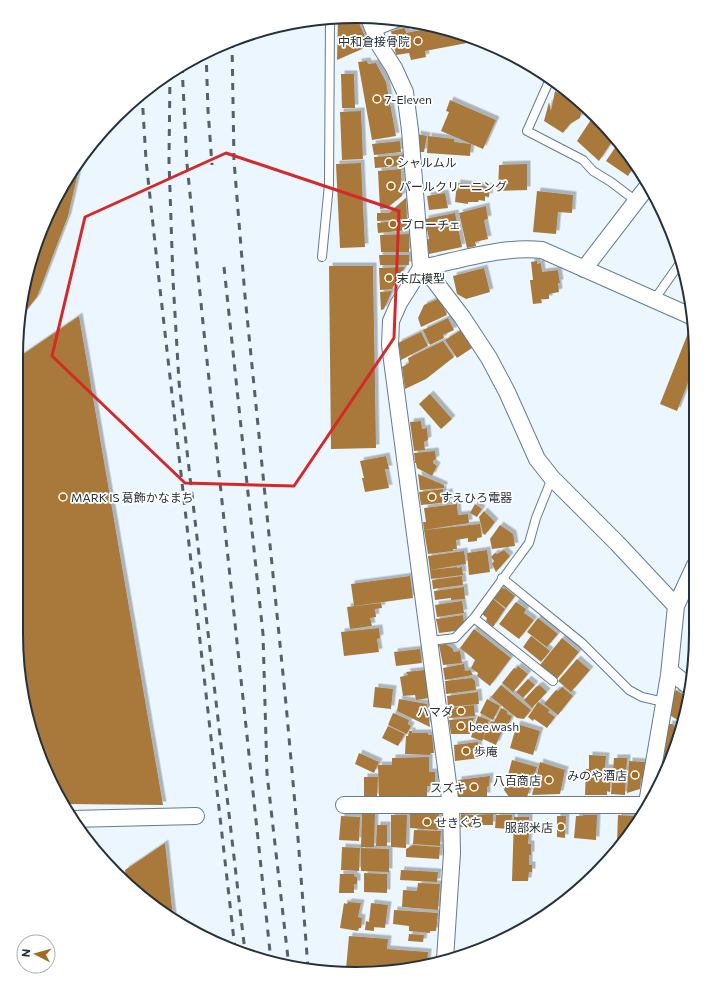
<svg xmlns="http://www.w3.org/2000/svg" width="712" height="990" font-family="Commissioner,'Noto Sans JP',sans-serif">
<style>
.building{fill:#a8793b;filter:url(#shadow)}
.lines{fill:none;stroke-linecap:round;stroke-linejoin:round}
.service-casing{stroke:#637c90;stroke-width:10}
.minor-casing{stroke:#637c90;stroke-width:18}
.service{stroke:#fff;stroke-width:8}
.minor{stroke:#fff;stroke-width:16}
.rail{stroke:#556068;stroke-width:3;stroke-dasharray:7 7;stroke-linecap:butt}
.marked{fill:none;stroke:#d62828;stroke-width:3;stroke-linejoin:round}
.poi-dot{fill:#9f6c22;stroke:#fff;stroke-width:1.5}
.labels{text-anchor:middle;dominant-baseline:central;stroke-width:3.5;stroke-linejoin:round;paint-order:stroke}
.poi-label{font-size:12px;fill:#263139;stroke:#fff;text-anchor:start}
.rim{fill:none;stroke:#263139;stroke-width:2}
</style>
<defs>
<filter id="shadow"><feDropShadow dx="3.5" dy="-3.5" stdDeviation="0" flood-color="#0004"/></filter>
</defs>
<rect width="100%" height="100%" fill="#ebf6ff"/>
<path class="building" d="M338,17L357,18L369,46L337,60Z
M437,27L466,34L467,43L425,51L426,57L411,60L409,53L396,55L391,31L405,28L406,33Z
M367,61L368,64L376,63L386,82L396,136L372,140L358,62Z
M341,74H354L355,108H342Z
M559,85L574,96L572,99L557,88Z
M555,91L582,108L580,118L570,124L563,133L544,121L549,102L551,111Z
M450,100L496,120L483,149L441,131L449,112L446,111Z
M361,111L363,159L342,160L340,112Z
M594,115L615,137L599,161L577,141Z
M417,134L427,136L424,152H419Z
M428,136L454,139V142L471,144L470,156L427,153Z
M400,141L401,152L374,155L372,144Z
M619,142L626,149L635,165L628,176L606,161Z
M403,155V166L375,168L374,157Z
M361,163L365,247L340,248L336,164Z
M527,164V190L498,191L499,165Z
M75,165L79,168L68,216L37,297L21,317L28,268L73,167Z
M401,169L402,196L387,208L380,209L378,171Z
M457,183L490,187L489,197L485,196V201L479,200L478,202H468V204L455,202Z
M537,191L573,195L572,213L558,212L556,234L533,232Z
M445,193L448,208L429,210L427,196Z
M406,198L407,219L377,221V213H389Z
M486,206L488,219L484,220L488,239L475,242L476,246L467,248L459,213Z
M455,213L462,247L429,254L426,240L429,239L425,219Z
M407,220L408,230L378,233L377,223Z
M409,234V252H381L380,235Z
M379,255H409V265H380Z
M537,261V264L541,263L542,272L558,270L560,283H558L559,292L549,294V299H541L542,303L533,304L530,280H533L531,262Z
M329,266H373L376,448L331,449Z
M405,267L392,289L380,290L379,268Z
M484,268L490,292L466,299L457,294L453,276Z
M392,291L384,309L381,310L380,292Z
M440,298L447,315L421,327L418,318L424,305Z
M79,316L163,805L65,804L28,722L16,634V359Z
M448,318L454,330L443,335L444,338L430,345L423,330Z
M461,330L472,348L457,358L445,340Z
M421,332L428,346L401,360L398,343Z
M688,333L693,335V370L677,411L660,404Z
M443,341L454,357L426,379L405,389L402,367L409,363L408,358Z
M430,394L452,419L441,429L419,404Z
M421,421L422,429L427,428L428,440L424,442L425,450L414,451L410,422Z
M435,451L436,459L433,461V463L437,466L432,476L417,468L416,463H415L414,453Z
M386,456L389,469H385L389,488L365,492L362,478H364L360,461Z
M418,474L444,485V488L420,490Z
M443,489V493L449,492L450,502L421,505L419,492Z
M457,504L458,515L468,514L469,523L424,530L423,522H426L424,508Z
M475,504L482,509L477,517L470,513Z
M484,511L495,522L485,535L483,533L479,517Z
M480,524L482,537L477,538V541L468,542V538L456,540L457,549H453V551L428,554L424,530Z
M500,525L513,534L515,546L492,549L490,539Z
M487,550L490,572L469,575L467,553Z
M504,550L510,556L496,572L492,564L494,561L491,557L495,553L497,554Z
M464,551L466,564L430,570L428,556Z
M457,567V568L462,567L463,575L431,579L430,570Z
M410,576L413,598L354,606L351,584Z
M462,576L463,585L433,589L432,580Z
M464,587L465,599L451,600V598L435,600L434,591Z
M501,587L504,589L505,588L515,596L506,608L493,598Z
M492,598L505,609L493,627L486,621L487,618L482,614Z
M462,601L464,613L437,617L435,605Z
M516,602L526,609L524,613L534,620L519,639L499,624Z
M381,603L382,608L375,609L376,617L370,618L372,626L350,629L347,607Z
M463,615L464,623L462,626L455,631L439,633L436,619Z
M538,618L558,634L547,647L527,632Z
M379,628L380,638L377,639L379,652L344,656L341,632Z
M474,629L511,658L490,686L477,676L478,673L471,668L475,660L460,648Z
M531,636L550,651L541,662L523,647Z
M562,638L579,652L557,679L540,665Z
M446,644L452,648L454,652L460,651L462,663L443,665L439,645Z
M420,649L422,663L396,666L394,652Z
M577,659L590,670L571,692L558,681Z
M464,664L465,671L470,670L473,675L445,680L443,668Z
M518,666L528,674L513,692L502,683L514,668L516,669Z
M425,670L429,698L416,700L415,695L403,696L400,677L408,675L406,672Z
M472,678L475,681L476,690L446,694L445,681Z
M528,679L535,685L523,698L516,692Z
M501,685L531,710L524,719L517,718L491,697Z
M540,685L547,692L532,708L524,700L536,687Z
M375,687L393,689L391,709L373,707Z
M562,687L573,696L558,715L544,704L556,690L558,691Z
M676,690L688,698L684,724L668,714L672,709L670,705L673,700L671,698Z
M478,692L479,704L448,707L447,696Z
M399,699L427,704L430,727L397,711Z
M487,699L500,706L493,720L480,713Z
M538,702L550,710L548,712L555,717L547,728L534,719L533,721L528,717Z
M474,705L475,716L449,718L448,708Z
M501,708L507,711V714L512,716L505,732L502,731L496,745L483,739L482,741L471,737L478,716L489,720L483,738L491,721L494,722Z
M393,713L409,720L408,724L411,726L407,734L388,725Z
M474,718L470,729V734H451L449,720Z
M517,724L540,731L533,755L510,748Z
M669,724H672L681,731L659,783Z
M388,726L405,734L398,746L382,738Z
M409,731H412V733H428V735H432L434,753H431L430,755L405,754L406,736H408Z
M478,742L480,758L455,761L454,745Z
M359,753L379,762L374,773L355,764Z
M589,755L606,756L605,768H610V792L607,791V795H585L586,769H589Z
M429,757V772H435V786H427V796L379,797L378,765H392V758Z
M614,758H627L625,795L611,794Z
M512,760L537,767L527,797H509L504,790Z
M629,761L645,762L644,778L641,779L640,789L627,793Z
M540,762L565,770L560,794L532,795Z
M490,776L489,786L487,787V796H458V780Z
M364,777H378L377,797H364Z
M362,814H375L374,847H361Z
M410,814H439L438,830L410,828Z
M461,814L474,815L473,827H460Z
M493,814V825H475V815Z
M391,815H407L406,848L391,847Z
M496,815H512L511,829L495,828Z
M583,815H597L596,840L574,838L576,816H583Z
M618,815L634,816L633,828L623,842H617Z
M341,816L360,817L359,841L339,840Z
M557,816H566L565,838L557,837Z
M514,817H529V825H532L531,835L529,834L528,844H531V855H529V865H532V872H529L528,881H512Z
M377,825H387V846H376Z
M414,830L441,831L440,846L413,844Z
M165,843L173,917L132,890L127,884L125,870Z
M413,845L440,847L439,859L406,857V849Z
M342,847L360,848L359,871L341,870Z
M361,848L389,849V872L361,871Z
M401,870L438,872L437,882L400,880Z
M364,873L387,874V893L364,892Z
M340,874H354V876L357,877V884H354V893H339Z
M418,883L440,884L438,910L402,907L403,890L417,891Z
M348,902L361,903L358,917L362,918L361,928H359L358,931L340,928L344,903L347,904Z
M371,903L388,905L385,928L374,927V931L365,930L366,921L369,922Z
M394,910L438,913L436,931H430V933L409,931V926L393,924Z
M409,934L424,935L423,942L408,941Z
M349,936L388,939L387,949L428,952L427,964L400,971L346,969Z"/>
<g class="lines">
<defs>
<path id="service" d="M550,79L527,131L583,160L593,171L611,182L636,201
M322,257L329,184L330,17
M654,300L680,263
M502,578L582,643L629,690L642,697L664,702
M474,618L553,681
M430,641L455,638L474,618L529,543L536,518L552,478"/>
<path id="minor" d="M369,18L380,46L394,68L405,92L410,130L421,268L399,303L391,321L390,345L451,806L452,853L445,959
M373,28L396,19
M424,267L462,317L489,358L507,392L537,459L552,478L617,543L676,606L669,675L646,809
M421,268C461,260 501,246 542,250L693,317
M584,269L647,187
M676,606L695,565
M670,671L690,687
M344,805H650
M71,819L196,816"/>
</defs>
<use href="#service" class="service-casing"/>
<use href="#minor" class="minor-casing"/>
<use href="#service" class="service"/>
<use href="#minor" class="minor"/>
<path class="rail" d="M232,41L234,161L245,296L286,704L298,838L308,968
M206,51L208,110L212,165
M182,66L187,164L203,323L271,961
M170,73L169,161L173,280L179,382L245,952
M142,94L146,160L159,280L235,949
M224,267L263,634L267,774L289,967"/>
</g>
<path class="marked" d="M226,153L399,211L394,338L294,486L185,483L52,356L85,217Z"/>
<g class="poi-dot">
<circle cx="418" cy="41" r="4"/>
<circle cx="377" cy="99" r="4"/>
<circle cx="389" cy="162" r="4"/>
<circle cx="391" cy="186" r="4"/>
<circle cx="393" cy="224" r="4"/>
<circle cx="389" cy="278" r="4"/>
<circle cx="63" cy="497" r="4"/>
<circle cx="432" cy="497" r="4"/>
<circle cx="461" cy="711" r="4"/>
<circle cx="461" cy="726" r="4"/>
<circle cx="466" cy="751" r="4"/>
<circle cx="635" cy="775" r="4"/>
<circle cx="549" cy="780" r="4"/>
<circle cx="474" cy="787" r="4"/>
<circle cx="427" cy="822" r="4"/>
<circle cx="561" cy="827" r="4"/>
</g>
<g class="labels">
<g class="poi-label">
<text x="410" y="41" text-anchor="end">中和倉接骨院</text>
<text x="385" y="99">7-Eleven</text>
<text x="397" y="162">シャルムル</text>
<text x="399" y="186">パールクリーニング</text>
<text x="401" y="224">ブローチェ</text>
<text x="397" y="278">末広模型</text>
<text x="71" y="497">MARK IS 葛飾かなまち</text>
<text x="440" y="497">すえひろ電器</text>
<text x="453" y="711" text-anchor="end">ハマダ</text>
<text x="469" y="726">bee wash</text>
<text x="474" y="751">歩庵</text>
<text x="627" y="775" text-anchor="end">みのや酒店</text>
<text x="541" y="780" text-anchor="end">八百商店</text>
<text x="466" y="787" text-anchor="end">スズキ</text>
<text x="435" y="822">せきぐち</text>
<text x="553" y="827" text-anchor="end">服部米店</text>
</g>
</g>
<path d="M0 0H712V990H0ZM356 23H356A333 333 0 0 1 689 356V634A333 333 0 0 1 356 967H356A333 333 0 0 1 23 634V356A333 333 0 0 1 356 23Z" fill="#fff" fill-rule="evenodd"/>
<path class="rim" d="M356 23H356A333 333 0 0 1 689 356V634A333 333 0 0 1 356 967H356A333 333 0 0 1 23 634V356A333 333 0 0 1 356 23Z"/>
<g transform="translate(36 954) rotate(276)"><circle r="19" fill="#ffffff" stroke="#a8adb0"/>
<path d="M0-3L7 15L0 10L-7 15Z" fill="#9f6c22"/>
<text y="-6" font-size="11" font-weight="bold" text-anchor="middle" fill="#263139">N</text>
</g>
</svg>
